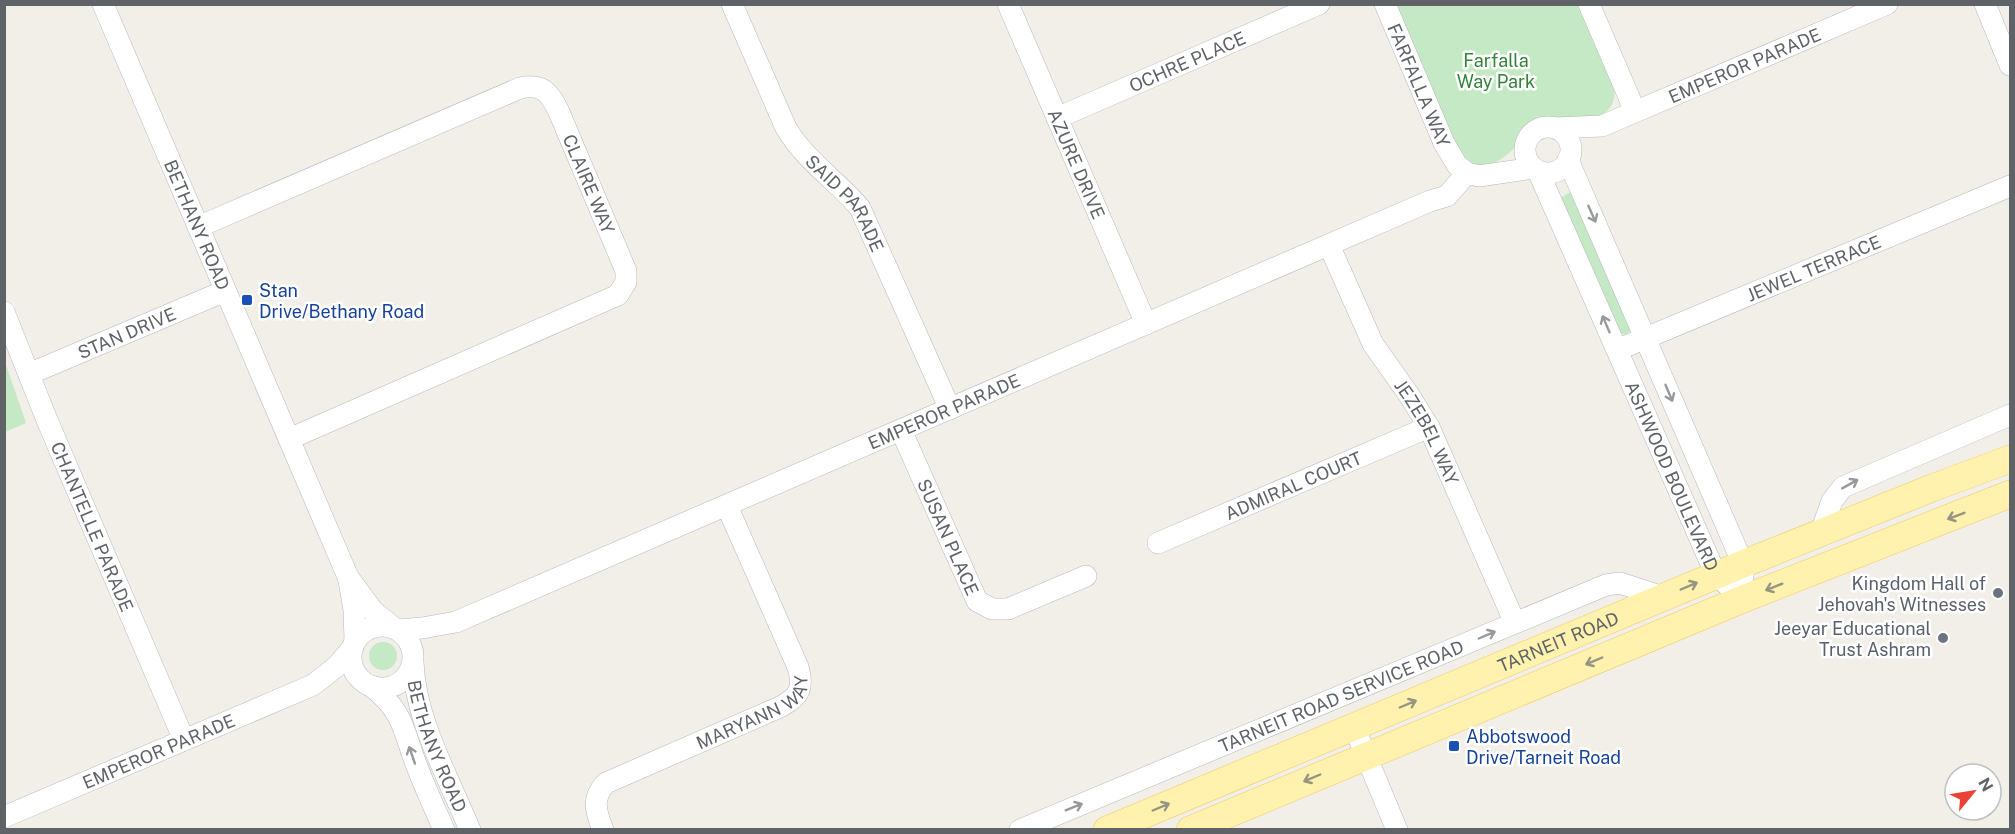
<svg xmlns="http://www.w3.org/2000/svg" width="2015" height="834" font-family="'Public Sans',sans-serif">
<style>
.green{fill:#c5e8c5}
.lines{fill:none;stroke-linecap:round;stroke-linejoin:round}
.minor-casing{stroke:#b5b8bc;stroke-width:22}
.major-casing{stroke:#f2c960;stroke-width:28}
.minor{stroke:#fff;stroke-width:21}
.major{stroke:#fff2af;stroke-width:27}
.oneway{stroke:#979a9d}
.oneway2{stroke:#979581}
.transit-dot{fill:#1a4fb4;stroke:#fff;stroke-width:2}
.worship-dot{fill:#6b7280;stroke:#fff;stroke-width:2}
.labels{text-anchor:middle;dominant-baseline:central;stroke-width:5;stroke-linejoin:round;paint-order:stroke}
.park-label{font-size:18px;fill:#348238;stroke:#fff}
.street-label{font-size:18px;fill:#5f6368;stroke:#fff}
.transit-label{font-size:18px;fill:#164399;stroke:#fff;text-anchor:start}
.worship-label{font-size:18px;fill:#5b616d;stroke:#fff;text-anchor:end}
</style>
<rect width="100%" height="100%" fill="#f1efe8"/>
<path class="green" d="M1395,5H1578L1614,88C1619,113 1590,124 1570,124C1559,124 1548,118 1537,123C1526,127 1523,138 1516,146C1507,157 1489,169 1475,165C1470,164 1464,157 1460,154Z
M1572,191L1632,329L1627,334H1620L1560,198Z
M5,362L26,423L5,432H4Z
M369 656a14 14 0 1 1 28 0a14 14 0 1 1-28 0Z"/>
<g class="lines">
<defs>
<g id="minor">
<path id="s1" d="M103,4L348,577L373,611L393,627"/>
<path id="s2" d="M732,4L786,128C805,160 836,180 860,208L950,409"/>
<path id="s3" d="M1008,4L1146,324"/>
<path id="s4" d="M1385,4L1444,143L1457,165L1467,173L1479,176L1534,168"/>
<path d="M1589,4L1635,111"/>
<path d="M1985,4L2010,65"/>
<path id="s5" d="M1057,118L1319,4"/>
<circle cx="1548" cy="150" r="23"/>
<path id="s6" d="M1556,128L1602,126L1887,4"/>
<path d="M1568,160L1743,564V577"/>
<path id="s7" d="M1538,171L1716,575L1743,599"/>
<path id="s8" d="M198,227L520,88C543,83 550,93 559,112L626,271V282L618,295L289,439"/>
<path id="s9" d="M1329,245L1373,344L1409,395L1429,427L1515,623"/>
<path id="s10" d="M4,312L47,420L184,740"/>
<path id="s11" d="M1617,350L2010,186"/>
<path id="s12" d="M29,374L225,291"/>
<path id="s13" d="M901,430L977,601L992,609H1008L1086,576"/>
<path d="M1821,532L1832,501L1843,487L2010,415"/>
<path id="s14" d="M1158,543L1429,427"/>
<path d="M349,581L354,610L355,641"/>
<circle cx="382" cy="657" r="31"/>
<path id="s15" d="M398,630L422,628L456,622L1430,201L1447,196L1467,173"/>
<path id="s16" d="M413,662C415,720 448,776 470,830"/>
<path d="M371,686C405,712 403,732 418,769C426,790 435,809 444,830"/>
<path d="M1354,727L1397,830"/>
<path id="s17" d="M4,817L313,685L337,666L353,647"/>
<path id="s18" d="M603,830C596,812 591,798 606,783L780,707C800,696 804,689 798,667L727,506"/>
<path id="s19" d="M1020,830L1606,585L1620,583L1663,597"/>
</g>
<g id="major">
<path id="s20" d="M1107,830L1743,564L1932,488L2010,459"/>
<path d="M1190,830L1743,599L2010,494"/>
</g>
</defs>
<use href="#minor" class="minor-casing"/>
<use href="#major" class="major-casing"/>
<use href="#minor" class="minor"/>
<use href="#major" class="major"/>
</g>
<defs><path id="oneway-shaft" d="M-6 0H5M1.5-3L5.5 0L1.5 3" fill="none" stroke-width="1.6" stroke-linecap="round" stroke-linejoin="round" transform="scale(1.5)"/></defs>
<g class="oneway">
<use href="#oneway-shaft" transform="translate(1592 214) rotate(66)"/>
<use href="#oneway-shaft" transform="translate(1606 324) rotate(-113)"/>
<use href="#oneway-shaft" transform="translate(1669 393) rotate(67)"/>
<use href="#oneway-shaft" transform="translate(1850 484) rotate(-29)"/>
<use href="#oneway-shaft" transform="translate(1487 635) rotate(-23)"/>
<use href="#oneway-shaft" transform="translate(412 755) rotate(-109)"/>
<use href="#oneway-shaft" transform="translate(1074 807) rotate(-22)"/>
</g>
<g class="oneway2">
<use href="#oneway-shaft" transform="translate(1956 516) rotate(159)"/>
<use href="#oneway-shaft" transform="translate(1689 586) rotate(-23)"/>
<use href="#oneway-shaft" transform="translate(1774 587) rotate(158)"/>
<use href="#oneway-shaft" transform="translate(1594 661) rotate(157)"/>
<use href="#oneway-shaft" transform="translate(1408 704) rotate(-23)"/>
<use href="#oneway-shaft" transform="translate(1312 778) rotate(157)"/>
<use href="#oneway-shaft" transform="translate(1161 807) rotate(-23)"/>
</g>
<g class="transit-dot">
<rect x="241" y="294" width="12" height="12" rx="3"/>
<rect x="1448" y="740" width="12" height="12" rx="3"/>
</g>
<g class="worship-dot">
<circle cx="1998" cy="593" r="6"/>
<circle cx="1943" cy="638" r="6"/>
</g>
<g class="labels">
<g class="park-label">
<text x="1496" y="60">Farfalla<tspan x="1496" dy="21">Way Park</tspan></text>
</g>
<g class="street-label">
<text stroke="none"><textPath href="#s5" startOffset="142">OCHRE PLACE</textPath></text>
<text stroke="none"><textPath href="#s6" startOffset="201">EMPEROR PARADE</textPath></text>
<text stroke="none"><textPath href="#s4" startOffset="88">FARFALLA WAY</textPath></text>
<text stroke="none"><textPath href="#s3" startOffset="174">AZURE DRIVE</textPath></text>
<text stroke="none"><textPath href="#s8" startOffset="480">CLAIRE WAY</textPath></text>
<text stroke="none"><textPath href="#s2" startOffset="232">SAID PARADE</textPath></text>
<text stroke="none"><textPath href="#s1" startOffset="240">BETHANY ROAD</textPath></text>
<text stroke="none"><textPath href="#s11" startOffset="213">JEWEL TERRACE</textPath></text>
<text stroke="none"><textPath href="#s12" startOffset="106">STAN DRIVE</textPath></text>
<text stroke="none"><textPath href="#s15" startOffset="590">EMPEROR PARADE</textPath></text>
<text stroke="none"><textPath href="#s9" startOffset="212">JEZEBEL WAY</textPath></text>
<text stroke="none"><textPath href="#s7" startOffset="333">ASHWOOD BOULEVARD</textPath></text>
<text stroke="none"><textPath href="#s14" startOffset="147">ADMIRAL COURT</textPath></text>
<text stroke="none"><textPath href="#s10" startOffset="232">CHANTELLE PARADE</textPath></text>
<text stroke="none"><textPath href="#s13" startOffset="117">SUSAN PLACE</textPath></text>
<text stroke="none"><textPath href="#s20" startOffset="489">TARNEIT ROAD</textPath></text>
<text stroke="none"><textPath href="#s19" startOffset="348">TARNEIT ROAD SERVICE ROAD</textPath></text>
<text stroke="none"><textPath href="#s18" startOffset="216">MARYANN WAY</textPath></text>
<text stroke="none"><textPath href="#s16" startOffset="88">BETHANY ROAD</textPath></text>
<text stroke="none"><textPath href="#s17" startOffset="168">EMPEROR PARADE</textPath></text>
</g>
<g class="transit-label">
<text x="259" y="290">Stan<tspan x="259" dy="21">Drive/Bethany Road</tspan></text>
<text x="1466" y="736">Abbotswood<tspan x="1466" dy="21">Drive/Tarneit Road</tspan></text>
</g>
<g class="worship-label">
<text x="1986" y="583">Kingdom Hall of<tspan x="1986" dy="21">Jehovah's Witnesses</tspan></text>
<text x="1931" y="628">Jeeyar Educational<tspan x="1931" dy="21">Trust Ashram</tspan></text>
</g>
</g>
<rect width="2015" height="834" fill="none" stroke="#5f6368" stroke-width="12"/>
<g transform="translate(1973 792) rotate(60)"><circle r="28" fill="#ffffff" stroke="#bfc1c3" stroke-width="1.5"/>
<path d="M0-4.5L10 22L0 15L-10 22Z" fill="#ea4335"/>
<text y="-9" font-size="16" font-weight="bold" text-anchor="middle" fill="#5f6368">N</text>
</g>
</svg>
